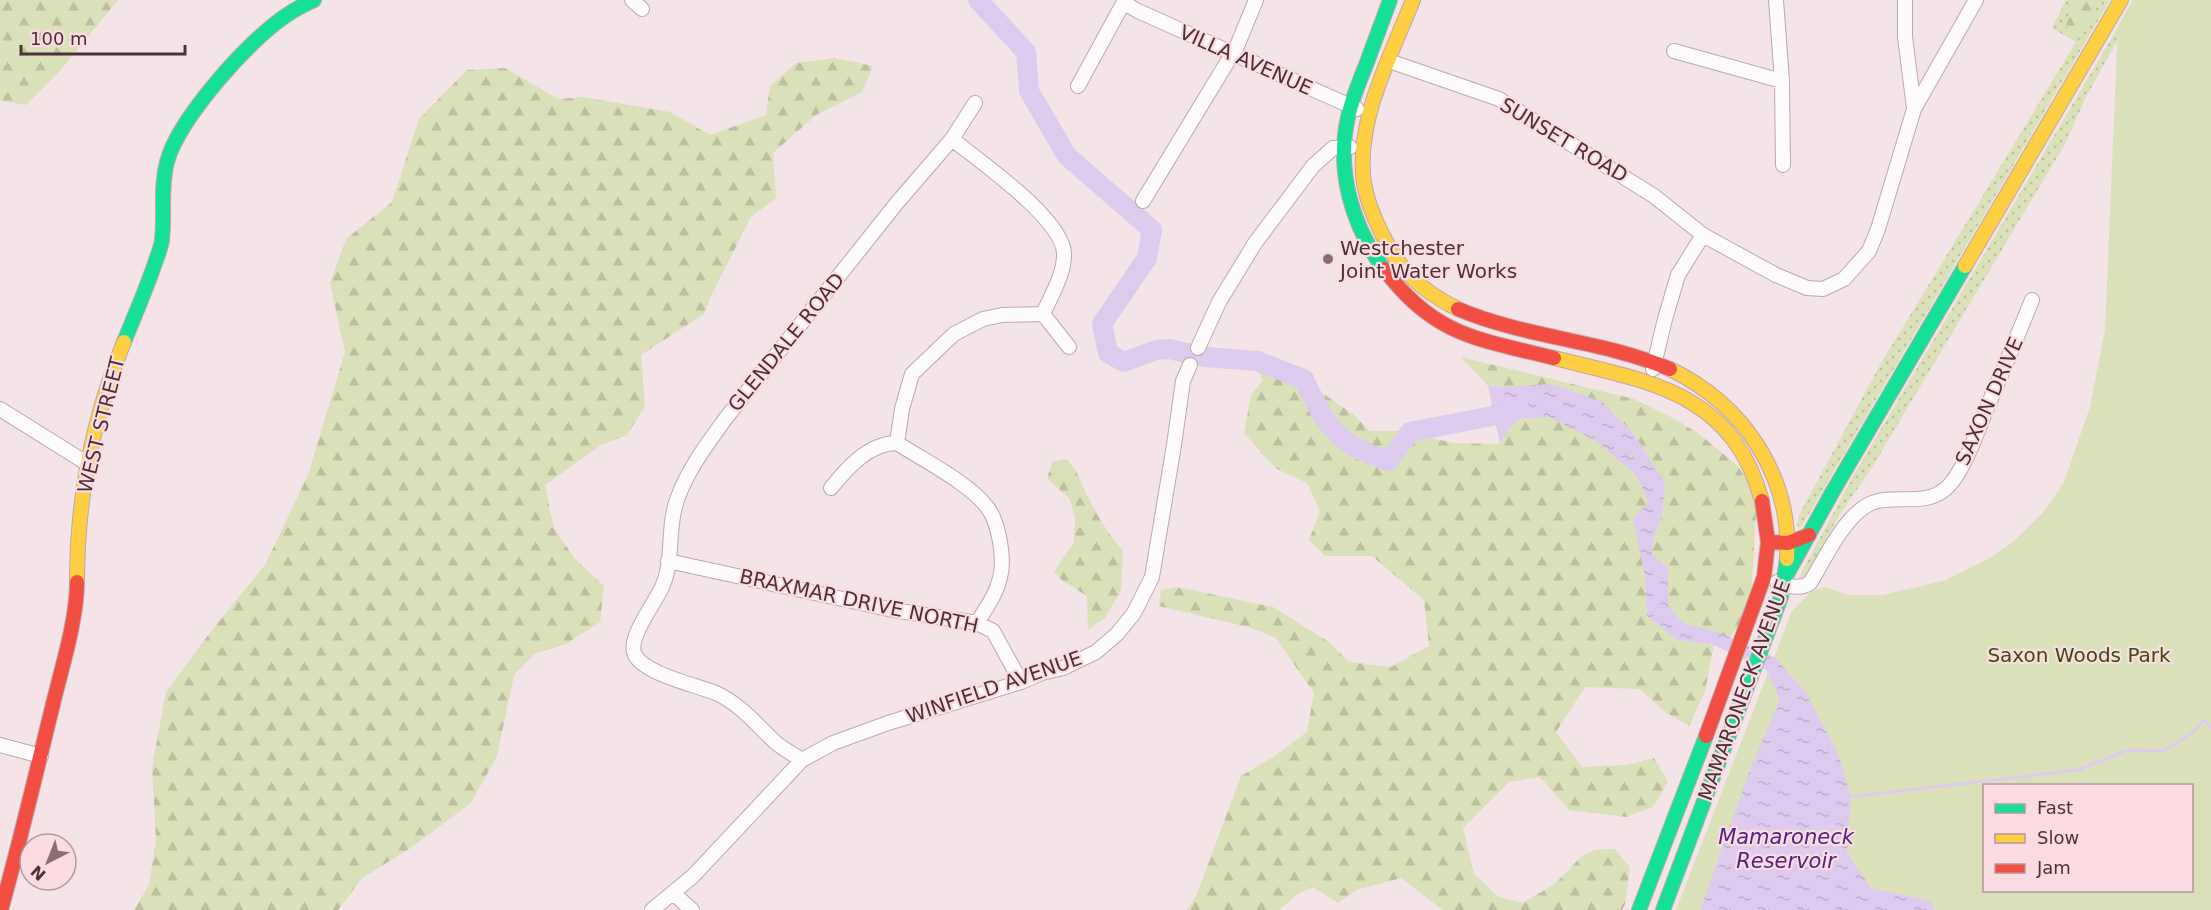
<svg xmlns="http://www.w3.org/2000/svg" width="2211" height="910" font-family="'DejaVu Sans',sans-serif">
<style>
.grass{fill:url(#grass-dots)}
.forest{fill:url(#forest-firs)}
.park{fill:#dae0b7;fill-rule:evenodd}
.water{fill:url(#water-ripples)}
.lines{fill:none;stroke-linecap:round;stroke-linejoin:round}
.stream{stroke:#decaef;stroke-width:3}
.river{stroke:#decaef;stroke-width:20}
.street-casing{stroke:#bca8ad;stroke-width:16}
.fast-casing{stroke:#bca8ad;stroke-width:16}
.slow-casing{stroke:#bca8ad;stroke-width:16}
.jam-casing{stroke:#bca8ad;stroke-width:16}
.street{stroke:#fdfbfb;stroke-width:14}
.fast{stroke:#16e098;stroke-width:14}
.slow{stroke:#ffcf43;stroke-width:14}
.jam{stroke:#f24e42;stroke-width:14}
.poi-dot{fill:#886f75;stroke:#fbdce3;stroke-width:2}
.labels{text-anchor:middle;dominant-baseline:central;stroke-width:4.5;stroke-linejoin:round;paint-order:stroke}
.street-label{font-size:20px;fill:#4e3038;stroke:#fbdce3}
.poi-label{font-size:20px;fill:#4e3038;stroke:#fbdce3;text-anchor:start}
.park-label{font-size:20px;fill:#3c4c06;stroke:#fbdce3}
.water-label{font-size:21px;font-style:italic;fill:#532282;stroke:#fbdce3}
</style>
<defs>
<pattern id="grass-dots" width="8" height="8" patternUnits="userSpaceOnUse" patternTransform="scale(1.5)"><rect width="8" height="8" fill="#dae0b7"/><path d="M2 2h.1M6 6h.1" fill="none" stroke="#bdc09e" stroke-width="1.8" stroke-linecap="round"/></pattern>
<pattern id="forest-firs" width="22" height="20" patternUnits="userSpaceOnUse" patternTransform="scale(1.5)"><rect width="22" height="20" fill="#dae0b7"/><path d="M5 1l3.5 6h-7zM16 11l3.5 6h-7z" fill="#bdc09e"/></pattern>
<pattern id="water-ripples" width="26" height="14" patternUnits="userSpaceOnUse" patternTransform="scale(1.5)"><rect width="26" height="14" fill="#decaef"/><path d="M2 4q2-2 4 0t4 0M15 11q2-2 4 0t4 0" fill="none" stroke="#c0aece"/></pattern>
</defs>
<rect width="100%" height="100%" fill="#f4e3e7"/>
<path class="grass" d="M2066,0H2110L1800,529L1797,525L1799,515L1880,365L2076,42L2052,28Z
M2134,0H2140L2085,99L2065,144L1871,469L1840,514L1807,575L1800,579L1799,577L1851,480Z"/>
<path class="forest" d="M0,0H118L58,73L26,105L0,101Z
M2074,0H2101L2079,37L2070,34L2066,26Z
M835,58L873,66L862,92L816,115L773,153L776,198L751,217L711,296L704,314L641,355L645,406L627,435L601,445L545,485L554,529L576,560L604,586L600,622L566,644L534,654L514,675L497,756L471,803L409,849L362,878L338,910H134L149,885L156,839L152,767L166,692L209,634L265,565L308,475L345,352L330,283L346,239L392,202L419,119L467,70L505,68L558,99L582,97L670,112L710,135L766,115L770,86L796,63Z
M1262,351L1354,415L1370,431H1398L1454,443L1500,444L1509,428L1520,419L1550,417L1596,441L1636,475L1649,503L1645,577L1647,616L1677,640L1714,645L1705,691L1689,726L1665,712L1640,689L1585,687L1556,732L1582,767L1626,765L1654,758L1668,782L1653,807L1626,817L1569,810L1540,777L1509,782L1463,828L1474,874L1499,897L1523,903C1533,896 1545,891 1555,883C1579,864 1577,848 1614,849L1630,867L1625,904L1622,910H1443L1401,878L1356,890L1338,903L1313,887L1298,894L1279,910H1187L1197,894L1241,776L1273,757L1307,732L1314,693L1276,638L1252,628L1159,606L1161,590L1177,587L1273,607L1329,642L1349,662L1391,667L1429,646L1424,600L1372,556H1325L1309,540L1320,511L1307,483L1275,468L1244,433L1251,395L1263,380L1248,352Z
M1461,357L1634,399L1675,419L1699,434L1738,466L1757,497L1751,597L1742,622L1730,637L1683,623L1668,605V567L1652,555V544L1662,515L1665,483L1634,434L1602,402L1510,387L1488,386Z
M1067,460C1078,470 1080,481 1086,493C1096,514 1108,534 1123,551L1121,590L1105,618L1088,630L1087,596L1063,581L1054,572L1074,542L1075,519L1070,499L1047,478L1053,461Z"/>
<path class="park" d="M2133,0H2211V910H1676L1792,611L1812,591L1825,587L1848,595H1882L1943,581L1990,558L2014,541L2043,513L2064,482L2090,407L2105,330L2118,26ZM1984,786H2192V890H1984Z"/>
<path class="water" d="M1552,384L1602,402L1634,434L1665,483L1662,515L1652,544V555L1668,567V605L1683,623L1718,632L1774,657L1805,691L1838,753L1851,797L1847,853L1871,888L1931,901L1934,910H1700L1751,767L1780,699L1766,670L1714,645L1677,640L1647,616L1645,577L1633,518L1649,503L1636,475L1596,441L1550,417L1520,419L1509,428L1500,444L1488,386L1510,387Z"/>
<g class="lines">
<path class="stream" d="M1849,797L2078,770L2128,750L2164,751L2192,733L2205,720L2211,727"/>
<path class="river" d="M978,0L1026,52L1029,91L1067,156L1152,230L1147,258L1102,324L1108,353L1124,362L1156,350L1169,349L1204,357L1257,361L1304,379C1325,426 1339,446 1389,461L1410,432L1497,415L1519,408"/>
<defs>
<path id="street" d="M632,0L642,9
M1125,0L1129,6L1138,11L1357,109
M1776,0L1782,81L1783,165
M1905,0V37L1914,108
M1674,51L1782,81
M1389,61L1499,99L1654,196L1703,235L1776,275L1807,288L1823,289L1844,279L1869,251L1878,229L1914,109L1976,0
M1078,86L1125,0
M952,139C979,161 1062,218 1064,253C1065,273 1051,296 1043,314L1002,315L983,319L954,334L912,374L902,409L897,443C923,460 969,483 987,507C999,522 1005,559 1000,578C996,595 986,608 977,623
M1143,201L1237,46L1256,0
M1043,314L1069,347
M1198,348L1219,302L1255,243L1270,223L1313,166L1333,148L1350,147
M1653,369L1665,319L1678,275L1703,235
M0,409L88,464
M831,488C847,468 869,443 897,443
M668,561L893,610L977,623L993,631L1021,682
M1777,582C1788,586 1800,590 1810,583C1825,559 1848,507 1878,501C1900,496 1925,505 1944,490C1962,477 1978,430 1986,410C2002,373 2017,337 2032,300
M0,745L41,756
M802,760C793,754 783,749 775,742C757,725 740,704 716,693C695,685 645,674 635,655C626,638 657,601 663,585C674,558 667,527 677,500C687,470 708,443 726,418L896,204L952,139L975,103
M673,893L692,910
M652,910L693,876L802,760L833,743L888,723L1021,682L1042,673L1063,668L1096,652L1117,634L1134,613L1152,577L1174,445L1183,381L1190,365"/>
<path id="fast" d="M1384,269C1352,226 1336,171 1348,117C1352,99 1359,82 1366,65C1374,43 1382,22 1390,0
M124,342C134,317 145,292 154,266C157,257 161,248 162,240C165,214 160,188 167,162C178,119 252,36 290,13C297,8 306,4 314,0
M1787,574L1833,491L1965,266
M1639,910L1706,736
M1663,910L1781,597L1787,559"/>
<path id="slow" d="M1413,0C1391,56 1355,121 1364,183C1367,201 1374,218 1382,234C1399,270 1423,292 1458,309
M1965,266L2121,0
M1554,358C1649,382 1732,391 1762,501
M1670,369C1744,405 1792,476 1787,559
M77,582C77,500 93,417 124,342"/>
<path id="jam" d="M1384,269C1434,336 1478,339 1554,358
M1458,309C1526,338 1602,340 1670,369
M1769,542L1788,543L1809,535
M1706,736L1764,577L1768,542L1762,501
M1,910C20,842 36,773 53,704C62,667 77,619 77,582"/>
</defs>
<use href="#street" class="street-casing"/>
<use href="#fast" class="fast-casing"/>
<use href="#slow" class="slow-casing"/>
<use href="#jam" class="jam-casing"/>
<use href="#street" class="street"/>
<use href="#fast" class="fast"/>
<use href="#slow" class="slow"/>
<use href="#jam" class="jam"/>
</g>
<circle class="poi-dot" cx="1328" cy="259" r="6"/>
<g class="labels">
<g class="street-label">
<text transform="translate(1246 60) rotate(24)">VILLA AVENUE</text>
<text transform="translate(1564 140) rotate(31)">SUNSET ROAD</text>
<text transform="translate(786 342) rotate(-51)">GLENDALE ROAD</text>
<text transform="translate(1989 401) rotate(-66)">SAXON DRIVE</text>
<text transform="translate(101 425) rotate(-76)">WEST STREET</text>
<text transform="translate(859 601) rotate(12)">BRAXMAR DRIVE NORTH</text>
<text transform="translate(994 687) rotate(-19)">WINFIELD AVENUE</text>
<text transform="translate(1744 690) rotate(-70)">MAMARONECK AVENUE</text>
</g>
<g class="poi-label">
<text x="1340" y="248">Westchester<tspan x="1340" dy="23">Joint Water Works</tspan></text>
</g>
<g class="park-label">
<text x="2079" y="655">Saxon Woods Park</text>
</g>
<g class="water-label">
<text x="1786" y="837">Mamaroneck<tspan x="1786" dy="24">Reservoir</tspan></text>
</g>
</g>
<rect x="1983" y="784" width="210" height="108" fill="#fbdce3" stroke="#b6979f" stroke-width="1.5"/>
<rect x="1995" y="804" width="30" height="9" fill="#16e098" stroke="#b6979f" stroke-width="1.5"/>
<text x="2037" y="814" font-size="18" fill="#4e3038">Fast</text>
<rect x="1995" y="834" width="30" height="9" fill="#ffcf43" stroke="#b6979f" stroke-width="1.5"/>
<text x="2037" y="844" font-size="18" fill="#4e3038">Slow</text>
<rect x="1995" y="864" width="30" height="9" fill="#f24e42" stroke="#b6979f" stroke-width="1.5"/>
<text x="2037" y="874" font-size="18" fill="#4e3038">Jam</text>
<g transform="translate(48 862) rotate(222)"><circle r="28" fill="#fbdce3" stroke="#b6979f" stroke-width="1.5"/>
<path d="M0-4.5L10 22L0 15L-10 22Z" fill="#886f75"/>
<text y="-9" font-size="16" font-weight="bold" text-anchor="middle" fill="#4e3038">N</text>
</g>
<path d="M21 45v9h164v-9" fill="none" stroke="#4e3038" stroke-width="3"/>
<text x="30" y="45" font-size="18" fill="#4e3038" stroke="#fbdce3" stroke-width="4.5" paint-order="stroke">100 m</text>
</svg>
